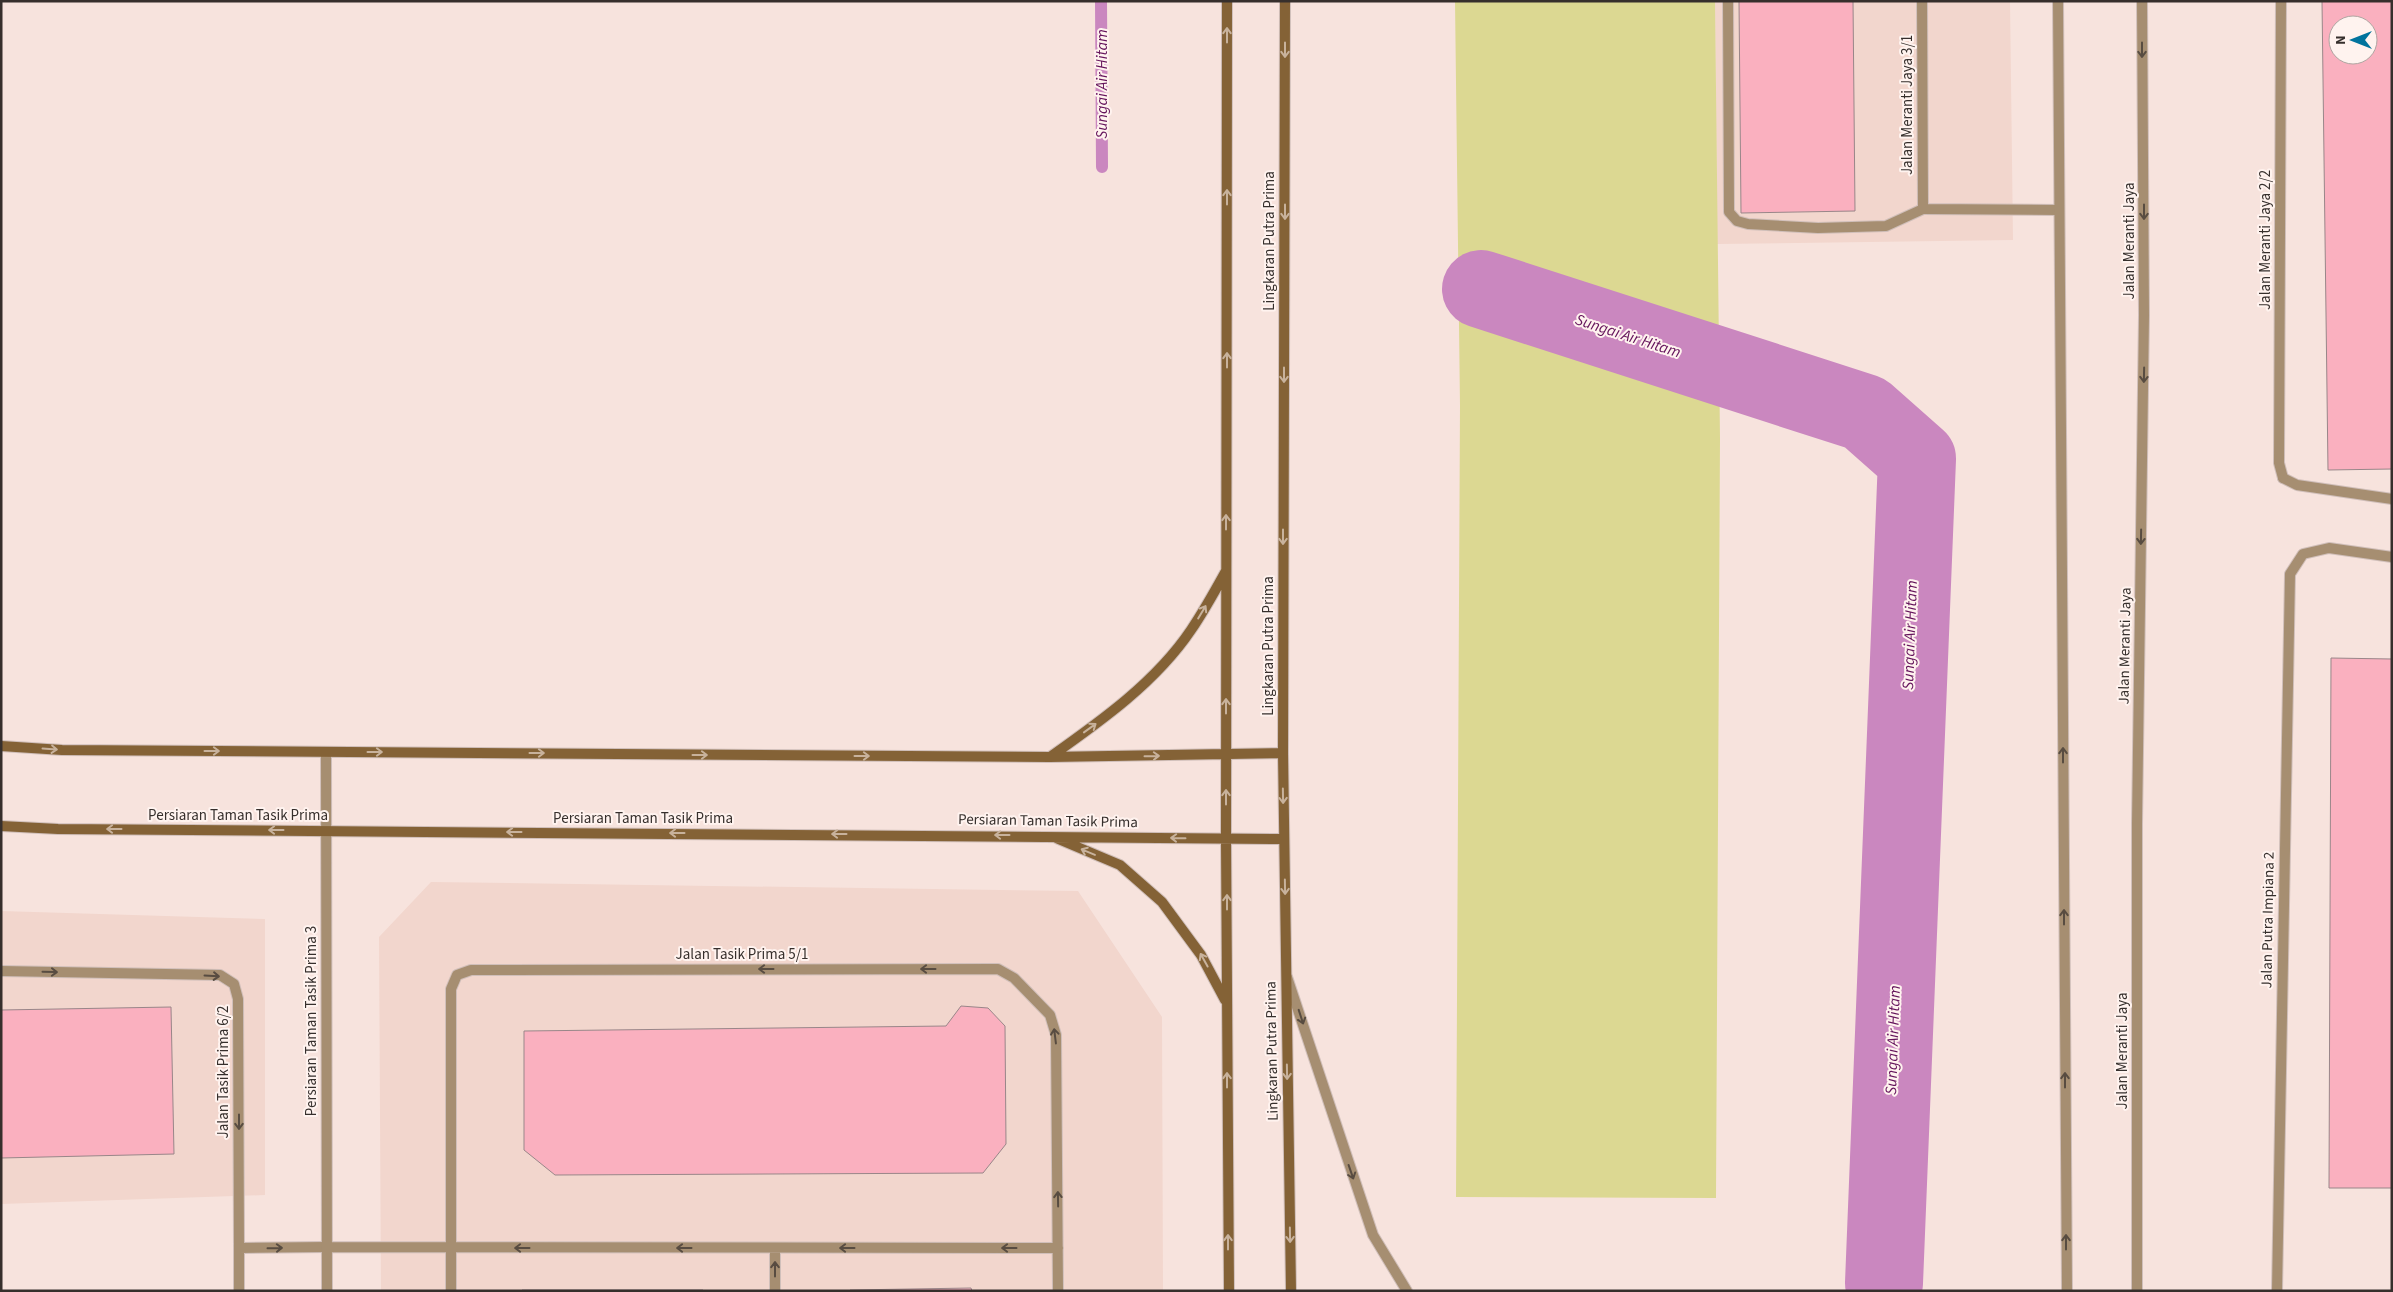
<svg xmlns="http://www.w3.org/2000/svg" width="2393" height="1292" font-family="'Source Sans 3',sans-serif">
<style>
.built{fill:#f2d6cd}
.green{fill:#dcd892}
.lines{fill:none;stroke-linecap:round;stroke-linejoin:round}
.stream{stroke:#ca87bf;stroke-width:12}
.river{stroke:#ca87bf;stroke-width:78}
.building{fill:#fab0bf;stroke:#998689;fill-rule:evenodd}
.service-casing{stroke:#d0bfba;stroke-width:12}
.minor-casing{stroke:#d0bfba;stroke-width:12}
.tertiary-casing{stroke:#d0bfba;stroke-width:12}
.secondary-casing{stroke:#d0bfba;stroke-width:12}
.service{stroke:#a68e71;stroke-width:10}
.minor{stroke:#a68e71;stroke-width:10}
.tertiary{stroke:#a68e71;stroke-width:10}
.secondary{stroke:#846236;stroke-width:10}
.oneway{stroke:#c8b29c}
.oneway2{stroke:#584c41}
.labels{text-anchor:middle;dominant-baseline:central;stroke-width:4;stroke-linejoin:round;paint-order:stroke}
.street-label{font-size:15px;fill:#362f2c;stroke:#fff3ef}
.water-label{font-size:16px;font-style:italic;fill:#64135b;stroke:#fff3ef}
</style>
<rect width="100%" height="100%" fill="#f7e3dd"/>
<path class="built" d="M1715,1H2010L2013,240L1717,244Z
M431,882L1078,891L1162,1017L1163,1291H381L379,937Z
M1,911L265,919V1195L1,1204Z"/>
<path class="green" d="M1455,1H1715L1720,438L1716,1198L1456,1197L1460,405Z"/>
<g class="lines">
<path class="stream" d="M1101,1L1102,167"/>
<path class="river" d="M1481,289L1865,413L1917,459L1884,1283"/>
</g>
<path class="building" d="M1739,1H1853L1855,211L1741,213Z
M2322,1H2392V469L2328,470ZM2338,25H2368V55H2338Z
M2331,658L2392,659V1188H2329Z
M961,1006L988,1008L1005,1026L1006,1144L983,1173L555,1175L524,1150V1031L946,1026Z
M171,1007L174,1154L1,1158V1010Z
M971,1288L972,1291H850V1290Z
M522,1290H703L704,1291H522Z"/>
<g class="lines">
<defs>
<path id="service" d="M1728,1L1729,212L1737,221L1748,224L1818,228L1886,226L1923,209
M2283,478L2297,485L2392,499
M1,971L220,975L234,984L238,999L239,1248L327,1247
M239,1291V1248"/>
<path id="minor" d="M1922,1L1923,209L2059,210
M2281,1L2279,463L2283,478
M326,752L327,1291
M327,1247L1058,1248
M451,1291V989L457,975L471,970L998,969L1014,978L1050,1015L1056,1035L1058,1291
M775,1291V1248
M2277,1291L2290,574L2303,554L2329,548L2392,557"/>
<path id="tertiary" d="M2058,1L2067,1291
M1287,977L1373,1235L1407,1291
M2137,1291V824L2144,315L2142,1"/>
<path id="secondary" d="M1227,1L1226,839L1229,1291
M1285,1L1283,753L1291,1291
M1,746L62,750L1050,757L1283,753
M1050,757C1101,721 1156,682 1191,630C1204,611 1215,591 1226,571
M1,826L58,829L1284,839
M1056,838L1120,865L1162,902L1201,955L1225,1000"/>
</defs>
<use href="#service" class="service-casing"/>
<use href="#minor" class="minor-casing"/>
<use href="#tertiary" class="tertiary-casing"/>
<use href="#secondary" class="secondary-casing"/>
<use href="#service" class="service"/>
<use href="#minor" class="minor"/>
<use href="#tertiary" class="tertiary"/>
<use href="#secondary" class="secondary"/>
</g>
<defs><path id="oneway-shaft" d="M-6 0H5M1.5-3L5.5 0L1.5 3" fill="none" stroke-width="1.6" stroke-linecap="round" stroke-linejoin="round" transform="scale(1.25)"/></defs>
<g class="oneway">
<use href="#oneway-shaft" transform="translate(1227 35) rotate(-90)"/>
<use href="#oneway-shaft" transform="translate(1285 50) rotate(90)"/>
<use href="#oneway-shaft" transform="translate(1227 197) rotate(-90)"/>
<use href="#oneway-shaft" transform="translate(1285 212) rotate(90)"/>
<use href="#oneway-shaft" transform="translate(1227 360) rotate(-90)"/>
<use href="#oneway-shaft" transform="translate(1284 375) rotate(90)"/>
<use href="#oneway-shaft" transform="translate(1226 522) rotate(-90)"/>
<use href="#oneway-shaft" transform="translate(1283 537) rotate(90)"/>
<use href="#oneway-shaft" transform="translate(1202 612) rotate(-59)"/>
<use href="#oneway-shaft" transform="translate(1226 706) rotate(-90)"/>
<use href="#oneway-shaft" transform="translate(1090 728) rotate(-36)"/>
<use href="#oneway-shaft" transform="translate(50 749) rotate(4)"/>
<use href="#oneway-shaft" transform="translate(212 751)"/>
<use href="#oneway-shaft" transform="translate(375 752)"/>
<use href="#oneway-shaft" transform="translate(537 753)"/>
<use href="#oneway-shaft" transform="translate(700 755)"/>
<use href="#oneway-shaft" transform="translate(862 756)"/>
<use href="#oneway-shaft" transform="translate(1152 756) rotate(-1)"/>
<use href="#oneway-shaft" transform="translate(1283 796) rotate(89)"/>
<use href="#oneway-shaft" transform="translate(1226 797) rotate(-90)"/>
<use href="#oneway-shaft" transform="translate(114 829) rotate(-180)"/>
<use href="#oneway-shaft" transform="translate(276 830) rotate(-180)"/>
<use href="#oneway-shaft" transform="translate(514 832) rotate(-180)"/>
<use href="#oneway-shaft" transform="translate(677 833) rotate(-180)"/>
<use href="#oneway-shaft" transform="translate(839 834) rotate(-180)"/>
<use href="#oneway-shaft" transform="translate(1002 835) rotate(-180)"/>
<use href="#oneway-shaft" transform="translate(1178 838) rotate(-179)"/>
<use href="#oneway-shaft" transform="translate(1088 852) rotate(-157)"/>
<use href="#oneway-shaft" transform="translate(1285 887) rotate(89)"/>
<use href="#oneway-shaft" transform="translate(1227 902) rotate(-90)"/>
<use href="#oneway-shaft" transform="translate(1204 960) rotate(-119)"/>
<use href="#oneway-shaft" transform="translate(1287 1072) rotate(89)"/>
<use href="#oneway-shaft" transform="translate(1227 1080) rotate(-90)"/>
<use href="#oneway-shaft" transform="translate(1290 1235) rotate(89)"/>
<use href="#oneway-shaft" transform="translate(1228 1242) rotate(-90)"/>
</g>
<g class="oneway2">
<use href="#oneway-shaft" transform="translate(2142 50) rotate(90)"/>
<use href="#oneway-shaft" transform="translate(2144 212) rotate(90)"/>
<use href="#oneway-shaft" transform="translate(2144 375) rotate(91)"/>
<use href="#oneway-shaft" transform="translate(2141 537) rotate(91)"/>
<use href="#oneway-shaft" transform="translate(2063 755) rotate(-90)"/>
<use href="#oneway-shaft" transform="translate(2064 917) rotate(-90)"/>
<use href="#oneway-shaft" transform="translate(766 969) rotate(180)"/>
<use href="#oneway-shaft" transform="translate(928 969) rotate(180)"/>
<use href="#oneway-shaft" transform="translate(50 972) rotate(1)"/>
<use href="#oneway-shaft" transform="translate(212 976) rotate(3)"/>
<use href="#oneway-shaft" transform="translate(1301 1017) rotate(72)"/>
<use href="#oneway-shaft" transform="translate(1055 1036) rotate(-97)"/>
<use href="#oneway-shaft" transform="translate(2065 1080) rotate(-90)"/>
<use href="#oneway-shaft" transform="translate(239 1122) rotate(90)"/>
<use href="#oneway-shaft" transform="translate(1351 1172) rotate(71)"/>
<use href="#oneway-shaft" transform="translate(1058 1199) rotate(-91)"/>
<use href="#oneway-shaft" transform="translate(2066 1242) rotate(-90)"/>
<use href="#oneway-shaft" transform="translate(275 1248) rotate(-1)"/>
<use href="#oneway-shaft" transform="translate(522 1248) rotate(180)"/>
<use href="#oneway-shaft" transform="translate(684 1248) rotate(180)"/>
<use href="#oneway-shaft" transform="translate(847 1248) rotate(180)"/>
<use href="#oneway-shaft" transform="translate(1009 1248) rotate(180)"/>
<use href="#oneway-shaft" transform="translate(775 1269) rotate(-90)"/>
</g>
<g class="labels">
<g class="street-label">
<text transform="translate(1907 105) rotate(-90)">Jalan Meranti Jaya 3/1</text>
<text transform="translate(2265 240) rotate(-90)">Jalan Meranti Jaya 2/2</text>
<text transform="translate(1269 241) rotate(-90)">Lingkaran Putra Prima</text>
<text transform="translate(2129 241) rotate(-90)">Jalan Meranti Jaya</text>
<text transform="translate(1268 646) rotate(-90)">Lingkaran Putra Prima</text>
<text transform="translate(2125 646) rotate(-89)">Jalan Meranti Jaya</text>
<text x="238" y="815">Persiaran Taman Tasik Prima</text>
<text x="643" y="818">Persiaran Taman Tasik Prima</text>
<text transform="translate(1048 821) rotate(1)">Persiaran Taman Tasik Prima</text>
<text transform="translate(2268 920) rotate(-89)">Jalan Putra Impiana 2</text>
<text x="742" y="954">Jalan Tasik Prima 5/1</text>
<text transform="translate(311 1021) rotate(-90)">Persiaran Taman Tasik Prima 3</text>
<text transform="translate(1272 1051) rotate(-91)">Lingkaran Putra Prima</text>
<text transform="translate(2122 1051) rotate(-90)">Jalan Meranti Jaya</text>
<text transform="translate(223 1072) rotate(-90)">Jalan Tasik Prima 6/2</text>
</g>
<g class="water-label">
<text transform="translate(1102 84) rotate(-90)">Sungai Air Hitam</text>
<text transform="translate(1628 336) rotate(18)">Sungai Air Hitam</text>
<text transform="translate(1910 635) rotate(-88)">Sungai Air Hitam</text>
<text transform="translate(1893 1040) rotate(-88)">Sungai Air Hitam</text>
</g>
</g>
<rect width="2393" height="1292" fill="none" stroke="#362f2c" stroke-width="5"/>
<g transform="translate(2353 40) rotate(270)"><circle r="24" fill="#fff3ef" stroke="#afa5a1"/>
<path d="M0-4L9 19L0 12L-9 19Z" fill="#01739d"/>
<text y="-8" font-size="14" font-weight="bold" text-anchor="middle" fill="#362f2c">N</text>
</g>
</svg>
